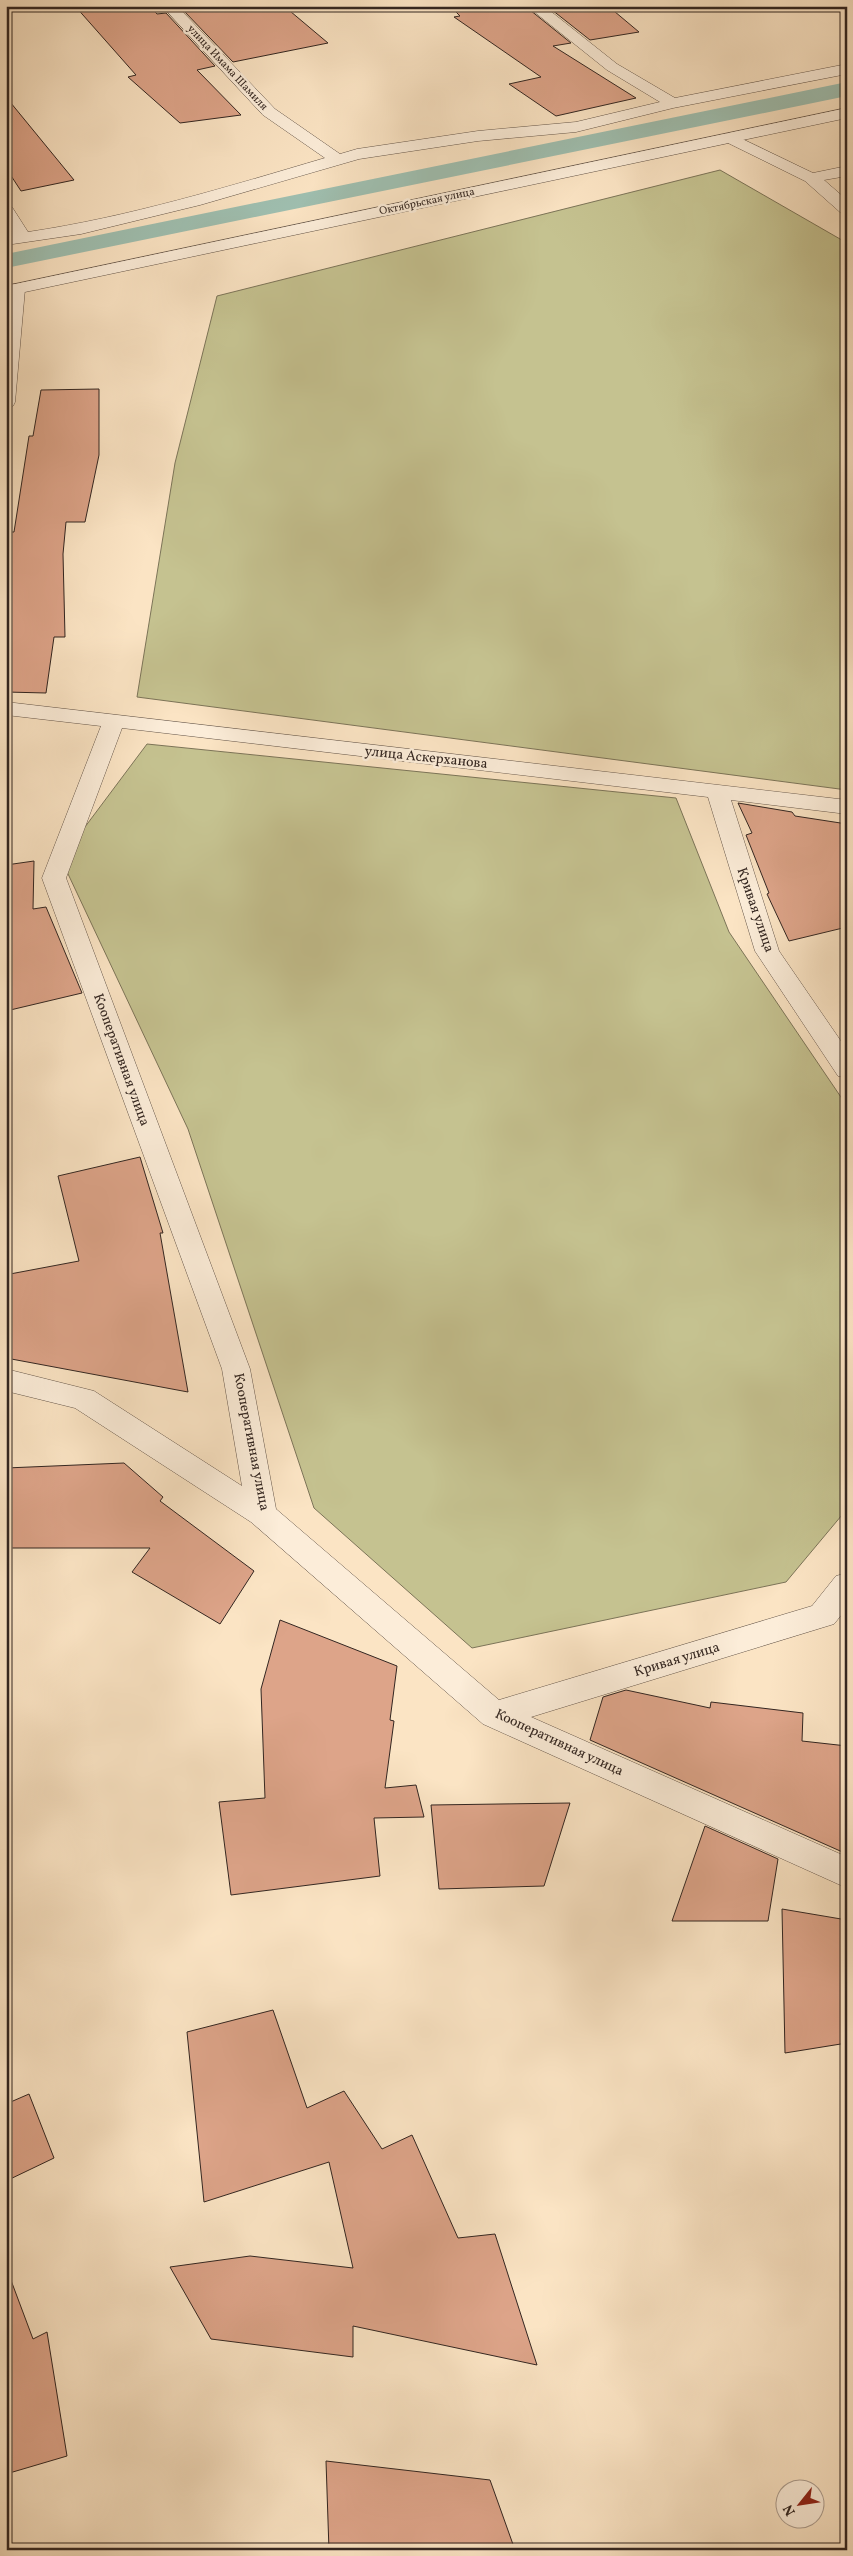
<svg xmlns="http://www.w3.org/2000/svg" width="853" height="2556" font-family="Vollkorn,serif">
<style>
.green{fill:#c5c290;stroke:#7c7458}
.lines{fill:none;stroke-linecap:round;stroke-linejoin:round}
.canal{fill:#9fbfb0;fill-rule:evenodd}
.building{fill:#dda489;stroke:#332621}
.minor-casing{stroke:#65564a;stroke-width:1}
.tertiary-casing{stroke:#65564a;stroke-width:1}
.minor{fill:#fcedd9;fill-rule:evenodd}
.tertiary{fill:#fcedd9;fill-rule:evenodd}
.labels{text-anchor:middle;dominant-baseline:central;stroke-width:5;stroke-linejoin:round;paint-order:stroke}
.far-street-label{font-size:11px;fill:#332621;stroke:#fcedd9}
.street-label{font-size:14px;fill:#332621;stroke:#fcedd9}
</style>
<rect width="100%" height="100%" fill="#fbe4c4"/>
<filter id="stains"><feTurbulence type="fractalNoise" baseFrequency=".004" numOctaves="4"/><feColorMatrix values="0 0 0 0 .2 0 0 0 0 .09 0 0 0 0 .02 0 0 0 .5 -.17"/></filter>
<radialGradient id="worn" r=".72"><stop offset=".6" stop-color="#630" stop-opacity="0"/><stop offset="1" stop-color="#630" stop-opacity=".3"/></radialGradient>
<path class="green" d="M720,170L847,243V790L137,697L175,463L217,296Z
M147,744L676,798L729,932L847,1106V1509L786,1582L472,1648L314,1508L188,1129L61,859Z"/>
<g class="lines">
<path class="canal" d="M847,82V96L6,268V254Z"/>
</g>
<path class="building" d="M75,6H150L157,14L166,13L215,66L197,70L241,115L180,123L128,77L136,75Z
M208,6H284L328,43L233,62L183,10Z
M450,6H525L571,43L553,46L636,98L556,116L509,84L541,77L454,17L460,16Z
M547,6H608L639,32L590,40Z
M6,97L74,180L21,191L6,168Z
M99,389V455L85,522H66L63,554L65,637H54L46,693L6,692V532H14L29,436H33L41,390Z
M738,803L792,812L795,816L847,824V927L789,941L767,894L769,893L746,835L752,833Z
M34,861L33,909L46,907L82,993L6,1011V865Z
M140,1157L163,1233H160L188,1392L6,1358V1285L10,1274L79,1261L58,1176Z
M124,1463L163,1497L160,1501L254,1571L220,1624L132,1572L150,1548H6V1468Z
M280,1620L397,1666L390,1720L394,1721L385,1788L416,1785L424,1817L374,1818L380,1876L231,1895L219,1802L265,1798L261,1689Z
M626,1690L710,1708L711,1702L803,1713L802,1741L847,1746V1854L590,1740L603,1697Z
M570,1803L544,1886L439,1889L431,1805Z
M705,1826L778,1859L768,1921H672Z
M782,1909L847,1920V2043L785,2053Z
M273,2010L307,2108L344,2091L382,2149L412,2135L458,2238L495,2234L537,2365L353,2326V2357L211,2339L170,2267L250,2256L353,2268L329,2162L204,2202L187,2032Z
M29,2094L54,2158L6,2181V2104Z
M9,2275L33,2339L47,2332L67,2456L6,2474V2276Z
M326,2461L490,2480L515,2550H329Z"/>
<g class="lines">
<defs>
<path id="minor" d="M162,6H177L275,109L340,154L357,149L478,131L576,122L660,102L607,70L527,6H544L617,64L675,98L847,64V74L673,108L576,132L478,141L359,159L200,205L81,234L6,245V235L12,234L6,225V206L12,207L28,232C129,217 227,187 325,158L263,115Z
M730,133L813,173L847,166V176L824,180L847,200V214L841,213L805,181L724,141L722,138L724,135Z
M16,284L22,285L25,289L15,402L13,406L6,408V299L10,285Z
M6,702L847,800V814L731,800L779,951L847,1050V1078L838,1076L755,951L708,797L122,728L66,878L250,1369L276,1509L499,1700L812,1606L836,1576L847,1573V1608L834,1624L531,1717L847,1857V1888L483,1724L251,1522L75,1408L6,1391V1369L94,1391L242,1486L222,1369L42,878L101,726L6,715Z"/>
<path id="tertiary" d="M847,108V118L6,296V286Z"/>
</defs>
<use href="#minor" class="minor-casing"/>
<use href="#tertiary" class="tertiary-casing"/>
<use href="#minor" class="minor"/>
<use href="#tertiary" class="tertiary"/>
</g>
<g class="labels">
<g class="far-street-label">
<text transform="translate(227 68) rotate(47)">улица Имама Шамиля</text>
<text transform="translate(427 202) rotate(-12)">Октябрьская улица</text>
</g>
<g class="street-label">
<text transform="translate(426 758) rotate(6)">улица Аскерханова</text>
<text transform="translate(755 910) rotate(71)">Кривая улица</text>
<text transform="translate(121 1060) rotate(70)">Кооперативная улица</text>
<text transform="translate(251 1442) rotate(79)">Кооперативная улица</text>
<text transform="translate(677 1660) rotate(-17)">Кривая улица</text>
<text transform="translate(559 1743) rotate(25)">Кооперативная улица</text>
</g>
</g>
<rect width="853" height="2556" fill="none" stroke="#fbe4c4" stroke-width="25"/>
<rect x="8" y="8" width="838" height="2541" fill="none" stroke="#332621" stroke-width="2.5"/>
<rect x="12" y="12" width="828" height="2531" fill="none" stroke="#332621"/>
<g transform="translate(800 2504) rotate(240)"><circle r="24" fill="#fcedd9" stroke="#ac9d8f"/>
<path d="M0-4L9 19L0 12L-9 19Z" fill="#8f2418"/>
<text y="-8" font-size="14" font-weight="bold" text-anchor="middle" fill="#332621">N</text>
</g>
<rect width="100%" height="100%" filter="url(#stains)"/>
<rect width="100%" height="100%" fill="url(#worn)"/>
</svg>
